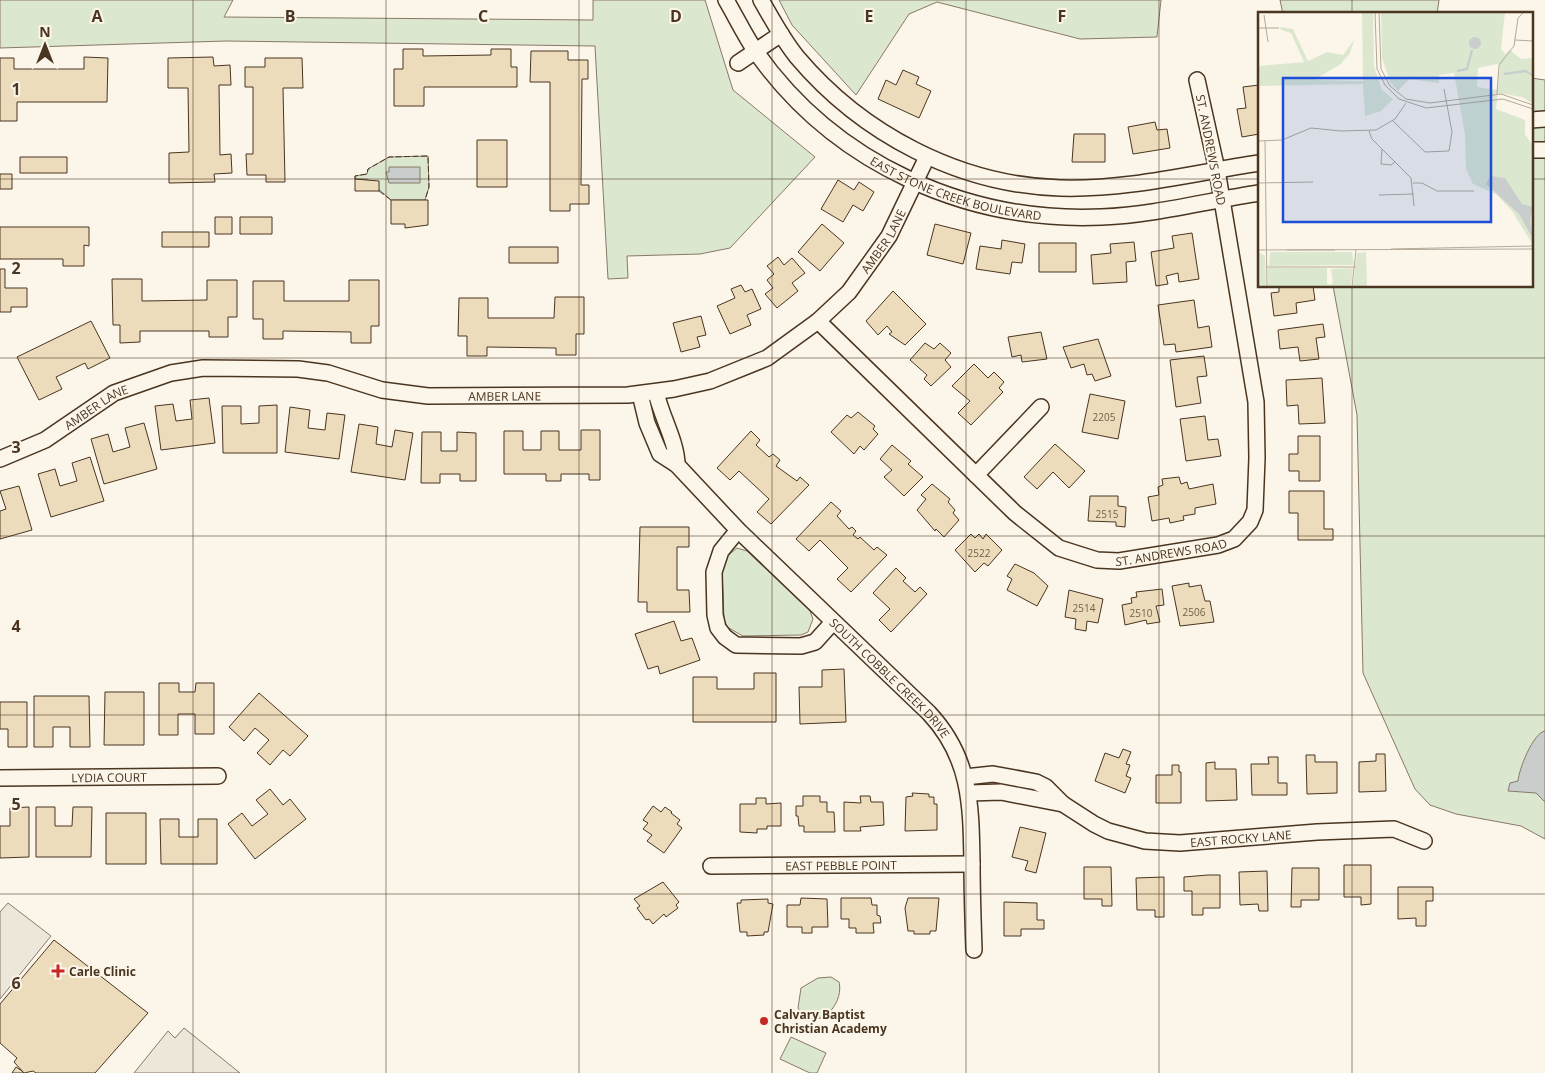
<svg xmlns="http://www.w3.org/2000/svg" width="1545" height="1073" font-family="'Open Sans',sans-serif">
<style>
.green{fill:#dce7d0;stroke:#887966}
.parking{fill:#ede7d9;stroke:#887966}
.water{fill:#c9cecd;stroke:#887966}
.building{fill:#ecdcbc;stroke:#4a3520}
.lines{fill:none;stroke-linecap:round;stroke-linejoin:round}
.minor-casing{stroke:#4a3520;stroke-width:18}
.minor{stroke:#fbf6e9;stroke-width:15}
.fence{stroke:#4a3520;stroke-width:1;stroke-dasharray:6 2.5;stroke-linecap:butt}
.grid{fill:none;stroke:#4a3520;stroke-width:1;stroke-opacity:0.55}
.poi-dot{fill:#c62828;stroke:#fbf6e9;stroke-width:2}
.labels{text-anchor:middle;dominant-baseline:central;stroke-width:4;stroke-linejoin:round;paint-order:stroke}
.number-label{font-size:10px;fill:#725f47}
.street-label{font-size:12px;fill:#4a3520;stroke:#fbf6e9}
.poi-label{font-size:12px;font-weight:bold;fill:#4a3520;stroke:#fbf6e9;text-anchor:start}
.inset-river{fill:none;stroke:#c9cecd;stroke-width:2.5}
.inset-road{fill:none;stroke:#b4a999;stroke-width:1}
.view{fill:#1d4ed8;fill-opacity:0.15;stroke:#1d4ed8;stroke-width:2.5}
.inset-edge{fill:none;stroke:#4a3520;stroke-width:2.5}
.grid-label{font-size:16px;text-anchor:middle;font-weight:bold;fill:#4a3520;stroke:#fbf6e9;stroke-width:4;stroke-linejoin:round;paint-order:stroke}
</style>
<rect width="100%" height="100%" fill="#fbf6e9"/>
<path class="green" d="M0,0H233L224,17L593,20V0H705L733,90L815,157L730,248L700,254L627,256L628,278L608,279L595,46L226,41L0,48Z
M779,0H1161L1157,37L1080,39L937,2L909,14L856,95L792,25Z
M1280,0H1439L1437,14H1283Z
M1531,78L1545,80V839L1521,826L1456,814L1430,805L1415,789L1363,673L1357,415L1333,286H1531Z
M428,156L429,187L425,200H391L367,179H355V176L367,174L368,169L389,157Z
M737,548L747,551L810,611L813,619L808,632L801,635L743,636L727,627L724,619L722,570L726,557Z
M831,977L839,982C845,1005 815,1036 798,1008L801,988L818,978Z
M791,1037L826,1053L817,1073H810L780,1059Z"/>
<path class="parking" d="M8,903L51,936L0,999V912Z
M184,1028L240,1073H134L168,1031L175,1038Z"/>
<path class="water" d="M389,167H420V183H389L386,172H389Z
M1545,731V802L1536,793L1508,791L1510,783L1518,781C1519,769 1533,733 1545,731Z"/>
<path class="building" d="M403,49H423V56L491,55V49H511V67H517V87H424V106H394V69H403Z
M531,51H568V60H588V79H582L581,185H589V204H570V211H550V82H530Z
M84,57L108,58L107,102H17V121H0V58H14V69H84Z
M213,57L214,66L230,65L231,85H219L220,155L231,154L232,173L214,174L215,182L169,183V153L189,152L188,88H168V58Z
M265,58H302L303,88H283L285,182H266V175H247L246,154H253V87H245V67H265Z
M903,70L919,77L916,84L931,91L919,118L878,99L886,80L896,85Z
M1259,85V134L1242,137L1237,109L1246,108L1243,87Z
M1155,122L1157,130L1167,129L1170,148L1133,154L1128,127Z
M1074,134H1105V162H1072Z
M477,140H507V187H477Z
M20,157H67V173H20Z
M0,174H12V189H0Z
M355,179L379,181V191H355Z
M838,180L854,190L859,182L874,192L863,211L853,205L843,222L821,209Z
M391,200H428V225L405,228V224H391Z
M215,217H232V234H215Z
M240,217H272V234H240Z
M822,224L844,243L820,271L798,252Z
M935,224L971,233L963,264L927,255Z
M0,227H89V246L84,245V266H63V259H0Z
M162,232H209V247H162Z
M1192,233L1199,279L1179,282L1178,273L1166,276L1168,284L1156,286L1151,252L1174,248L1172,236Z
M1002,240L1025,244L1022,263L1012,262L1010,274L976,269L980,246L1001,249Z
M1134,242L1136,261L1126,262L1127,282L1093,284L1091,255L1111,253L1110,244Z
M1039,243H1076V272H1039Z
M509,247H558V263H509Z
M778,257L784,265L792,258L805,273L792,283L798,291L777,308L765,294L773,288L767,280L774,274L767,266Z
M0,269H5V288H27V307H11V312H0Z
M112,279H142V301L207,300V280H237V317H228V337H209V331H140V342L120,343V325H113Z
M349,280H379V326H371V343H351V332L283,331V339H263V319H253V281H284V301H349Z
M741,285L745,292L752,289L761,309L747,315L751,325L730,334L717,306L735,298L731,289Z
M1279,286H1313L1315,300L1296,303L1297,313L1274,316L1271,293L1279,292Z
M893,291L926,324L905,345L889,334L892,332L887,326L878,335L866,321Z
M555,297H584V334H576V355H556V348L487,347V356H467V336H458L459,298H488V318H554Z
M1194,300L1198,328L1209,326L1212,347L1176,352L1175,344L1164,345L1158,305Z
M701,316L706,335L697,337L700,347L681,352L673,323Z
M91,321L110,358L88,369L85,363L56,377L62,389L39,400L17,357Z
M1323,324L1325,337L1316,338L1319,359L1300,361L1298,347L1280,349L1278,330Z
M1041,332L1047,359L1022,362L1021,355L1012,357L1008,337Z
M1098,339L1111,376L1095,381L1092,374L1087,375L1084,364L1071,368L1063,347Z
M925,343L934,349L940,343L951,353L945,360L951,367L931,386L924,379L927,375L910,360Z
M1204,356L1207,376L1197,377L1201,403L1176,407L1170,360Z
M974,364L988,378L994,372L1004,382L999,388L1003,392L971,425L958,413L970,401L952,386Z
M1322,378L1325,423L1299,424L1298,405L1287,406L1286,380Z
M1090,394L1125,401L1118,439L1082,432Z
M209,398L215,443L161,450L155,406L173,404L176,421L192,419L190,400Z
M277,405V453H223L222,406H241V424L259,423V406Z
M290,407L310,410L308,428L325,430L327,413L345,415L339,459L285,452Z
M858,412L875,426L873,429L878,434L864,450L860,446L854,454L831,432L847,415L851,418Z
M1205,416L1208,440L1218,439L1221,456L1186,461L1180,419Z
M144,423L157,469L104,484L91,439L108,434L113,452L130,447L125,428Z
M359,424L378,427L376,444L392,447L395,430L413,433L405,480L351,472Z
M581,430H600V480H589V474H561V481H546V474H504V431H523V450H541V431H559V450H581Z
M751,431L760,440L756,445L769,457L773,454L780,460L776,466L797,481L800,477L809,485L771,524L757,512L769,499L739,471L730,480L717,468Z
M422,432H441V451H457V432L476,433V481H460V474H440V483H421Z
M1298,436H1320V481H1299V471H1289V454H1298Z
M1055,444L1085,471L1069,488L1053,472L1037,489L1024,477Z
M892,445L911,461L908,464L923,477L904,496L884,477L892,470L880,459Z
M90,457L104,501L51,517L38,474L55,469L60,486L77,481L72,463Z
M1179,477L1181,484L1187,482L1189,489L1213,484L1216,504L1195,508V514L1183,516L1184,520L1170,523L1169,518L1152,521L1148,497L1159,495L1158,487L1163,485L1162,479Z
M932,484L950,499L948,502L955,510L953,513L959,520L944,537L936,529L935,531L917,510L926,499L921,495Z
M19,486L32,530L0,539V511L6,509L0,491Z
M1289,491H1324V529H1333V540H1298V513H1289Z
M1090,496H1118V506L1126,507L1125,527L1116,526V522L1088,521Z
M831,502L841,511L837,516L849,529L852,527L856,531L853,535L858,539L860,537L874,550L877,547L887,555L851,592L837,579L848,568L820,540L809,551L796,539Z
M640,527H689V547H677V590H689L690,612H647V602H638Z
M971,534L975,538L979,534L983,539L986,534L1002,550L988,566L984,563L975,572L955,550Z
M1015,564L1034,573L1048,586L1037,606L1007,590L1012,579L1007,576Z
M896,568L906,578L903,581L915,592L920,587L927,594L891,632L879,620L890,609L873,593Z
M1189,583V587L1201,585L1205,601H1210L1214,622L1180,626L1172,586Z
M1162,589L1164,605L1156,606L1160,622L1147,624L1146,620L1125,625L1122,605L1132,603L1131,598L1137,597L1136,592Z
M1069,590L1103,599L1098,623L1087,621L1086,631L1075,629L1076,619L1065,617Z
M674,621L681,641L692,638L700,660L660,674L658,666L648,669L635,634Z
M844,669L846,722L800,724L799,687H822V670Z
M754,673H776V722H693V677H717V689H754Z
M159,683H179V692H195L196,683H214V734H195V714H178V735H159Z
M105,692H144V745H104Z
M259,693L308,736L290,756L283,750L270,765L257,753L269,740L255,728L244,741L229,727Z
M34,696H89L90,747H70V727H53V747H34Z
M0,702H27V747H8V729H0Z
M1123,749L1131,752L1126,764L1130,765L1126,776L1131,778L1125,793L1095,781L1105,753L1119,758Z
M1376,754H1385L1386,791L1359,792V762L1376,761Z
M1306,755H1315V762H1337V793L1307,794Z
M1268,757H1278V783H1287V795H1252L1251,764H1269Z
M1215,762V769H1236L1237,800L1206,801V763Z
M1172,765H1179V772H1181V803H1156V775H1172Z
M270,789L283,805L290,799L306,819L255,859L228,824L242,813L252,826L268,814L256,800Z
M912,793L929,794V797H934V804H937V830L905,831L906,797L913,796Z
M803,796H820V802H827V812H834L835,832H804V826H799L798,816H796V806H803Z
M860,796H870L871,802H883L884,825L860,827L861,831H844V802L861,803Z
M756,798H766V804L781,803V826H767V829H757V833L740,832V804H756Z
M653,806L661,812L665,807L672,812L671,813L680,820L677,824L682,828L664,853L647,841L652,835L643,829L648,823L643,820Z
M29,807V857L0,858V826H10V808Z
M36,807H55V826H72L73,807H92L91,857H36Z
M106,813H146V864H106Z
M160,819H179V837H198V819H217V864H161Z
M1020,827L1046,833L1036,873L1025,870L1028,861L1012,857Z
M1344,865H1371V904L1361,905V897H1344Z
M1084,867H1111L1112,906H1102V899H1084Z
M1292,868H1319V900H1301V907H1291Z
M1267,871L1268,911H1259L1258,904L1240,905L1239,872Z
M1208,875H1220V908H1203V915H1192V891H1184V877Z
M1164,877V917H1155V910H1137L1136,878Z
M663,882L679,902L676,905L678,908L666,917L664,914L653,924L649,919L646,920L637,908L640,906L634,899Z
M1398,887H1433V901H1426V926H1416V918L1398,919Z
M801,898L827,899L828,927H812V933H802V927H787V905H800Z
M841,898H871L872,905H877V915L880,916L881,923H873L874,933H856V928H849V919H841Z
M908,898H939L936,931H930V934H914V931H908L905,908Z
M768,899V903L773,904L768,932H764V935L747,936V932H740L737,903H741V900Z
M1004,902L1037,903V920H1044V929H1021V936H1004Z
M54,940L148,1013L95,1073H36L33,1071L24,1073L14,1062L17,1058L0,1043V1004Z
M16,1067L22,1071L24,1073H12Z"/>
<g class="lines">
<defs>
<g id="minor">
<path id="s1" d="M726,0C736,17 745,36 756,52C835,164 967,223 1102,217C1154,215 1207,201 1259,193"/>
<path d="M761,0C772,19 783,40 797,57C862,134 959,185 1060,188C1127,190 1193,173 1259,163"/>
<path d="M738,63L781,34"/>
<path d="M1531,120L1545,119"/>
<path d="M1531,150H1545"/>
<path id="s2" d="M818,321L1015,513L1059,548L1097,560L1119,561L1218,545L1234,539L1250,522L1255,510L1257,458L1256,402L1217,170L1197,80"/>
<path d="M656,392C661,416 677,442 677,465"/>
<path id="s3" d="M640,394L647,423L660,454L677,465L738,530L929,713C971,758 971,805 972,863C972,892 973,921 974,950"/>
<path id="s4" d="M0,459L45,440L114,393L171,373L203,368L298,369L328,373L382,390L428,396L628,395L674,389L710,381L767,358L818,321L849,292L889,236L927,157"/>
<path d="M976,475L1041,407"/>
<path d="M738,530L721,551L714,572L715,615L718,628L725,637L736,645L801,646L815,642L833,622"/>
<path id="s5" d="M965,777L993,774L1036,782L1046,787L1063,804L1094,824L1108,831L1145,841L1180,843L1317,832L1394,829L1424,841"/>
<path id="s6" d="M0,778L218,776"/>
<path d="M969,793L1001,792L1063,804"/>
<path id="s7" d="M711,866L972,864"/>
</g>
</defs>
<use href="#minor" class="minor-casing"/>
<use href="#minor" class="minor"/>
<path class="fence" d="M355,179V176L367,174L368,169L389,157L428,156L429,187L425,200
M379,191L391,200"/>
</g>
<path class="grid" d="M193,0V1073M386,0V1073M579,0V1073M772,0V1073M966,0V1073M1159,0V1073M1352,0V14M0,179H1259M1531,179H1545M1352,286V1073M0,358H1545M0,536H1545M0,715H1545M0,894H1545"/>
<g class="poi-dot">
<path d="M55.5 963.5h5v5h5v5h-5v5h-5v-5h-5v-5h5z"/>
<circle cx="764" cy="1021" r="5"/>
</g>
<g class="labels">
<g class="number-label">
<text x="1104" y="417">2205</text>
<text x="1107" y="514">2515</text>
<text x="979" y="553">2522</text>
<text x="1084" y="608">2514</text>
<text x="1194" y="612">2506</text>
<text x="1141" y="613">2510</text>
</g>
<g class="street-label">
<text transform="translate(1211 150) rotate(79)">ST. ANDREWS ROAD</text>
<text stroke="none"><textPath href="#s1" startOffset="309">EAST STONE CREEK BOULEVARD</textPath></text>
<text stroke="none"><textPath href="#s4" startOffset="965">AMBER LANE</textPath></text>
<text stroke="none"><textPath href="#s4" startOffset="530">AMBER LANE</textPath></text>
<text stroke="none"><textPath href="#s4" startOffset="110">AMBER LANE</textPath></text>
<text stroke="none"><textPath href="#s2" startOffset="446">ST. ANDREWS ROAD</textPath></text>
<text stroke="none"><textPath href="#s3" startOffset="385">SOUTH COBBLE CREEK DRIVE</textPath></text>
<text stroke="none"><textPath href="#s6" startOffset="109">LYDIA COURT</textPath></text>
<text stroke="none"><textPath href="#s5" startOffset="294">EAST ROCKY LANE</textPath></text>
<text stroke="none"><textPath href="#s7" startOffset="130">EAST PEBBLE POINT</textPath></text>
</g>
<g class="poi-label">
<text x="69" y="971">Carle Clinic</text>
<text x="774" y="1014">Calvary Baptist<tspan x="774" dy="14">Christian Academy</tspan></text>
</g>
</g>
<g transform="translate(1258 12)">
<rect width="275" height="275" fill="#fbf6e9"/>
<path d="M104,0H115L116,54L124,78L135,87L123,99L107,104L105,72L0,74L1,54L46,50L33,21L23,18L22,15L35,17L50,49L69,40L85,43L96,28L92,41L83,52L56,68L105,69ZM123,0H247L243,37L247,42L252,38L263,47L275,46V92L264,85L240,81L238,97L267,108V122L275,134V233L254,199L238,182L215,172L208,157L207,122L196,61L181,63V71L151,67L140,79L132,70L124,46ZM239,52L242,53L240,78L219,75L220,56ZM0,240L7,244L8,275H0ZM12,240H94L96,253L11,254ZM108,240L109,275H95L99,241ZM69,256V271L72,273L75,271L73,257L95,256L93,275H10V256Z" fill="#dce7d0" fill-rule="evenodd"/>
<path d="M211 31a6 6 0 1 1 12 0a6 6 0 1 1-12 0ZM232,164L247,166L264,192L275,195L272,209L275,227L261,202L228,172Z" fill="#c9cecd"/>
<path class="inset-river" d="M199,59L209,57L214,38M246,62L267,59L275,63"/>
<path class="inset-road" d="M117,0L119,57L127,73L141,87L168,96L245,87L275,97M121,0L123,57L132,74L148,87L172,91L243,82L275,93M6,3L10,30M0,16H21M257,28L275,29M239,82L241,53L256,34L260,6L266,0M135,109L167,140L191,139L194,120L186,77M111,119L114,127L153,166L156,194M0,129L24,128L53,116L83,119L118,118L137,107L148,91M7,129L9,275M124,137L123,152L133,153L137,150M0,171L55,170M155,171H164L179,179H216M121,183L156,182M133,237L275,234M0,238L275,237M29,238H77M9,255H98M94,275L98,238"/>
<path class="view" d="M25,66H233V210H25Z"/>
<rect width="275" height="275" class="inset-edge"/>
</g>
<g class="grid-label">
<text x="97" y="22">A</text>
<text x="290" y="22">B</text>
<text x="483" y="22">C</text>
<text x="676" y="22">D</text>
<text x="869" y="22">E</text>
<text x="1062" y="22">F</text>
<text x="16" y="95">1</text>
<text x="16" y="274">2</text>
<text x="16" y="453">3</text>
<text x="16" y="632">4</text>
<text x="16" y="810">5</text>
<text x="16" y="989">6</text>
</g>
<g transform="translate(45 45)" stroke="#fbf6e9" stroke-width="4" paint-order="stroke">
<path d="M0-4L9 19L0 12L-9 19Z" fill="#4a3520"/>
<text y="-8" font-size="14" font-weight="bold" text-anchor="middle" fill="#4a3520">N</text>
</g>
</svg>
